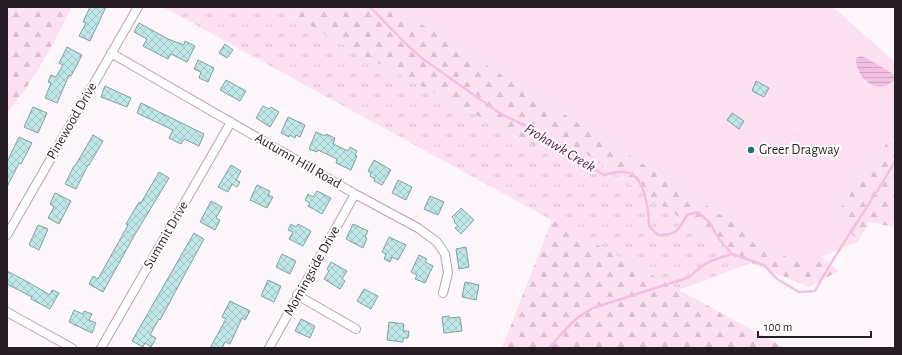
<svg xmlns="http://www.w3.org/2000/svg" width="902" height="355" font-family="'Alegreya Sans',sans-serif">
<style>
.grass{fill:url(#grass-tufts)}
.forest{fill:url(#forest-firs)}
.park{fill:#fee0f3}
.water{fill:url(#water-rules)}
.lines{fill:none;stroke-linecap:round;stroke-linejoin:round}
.stream{stroke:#f2c0e1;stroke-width:2.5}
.building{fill:url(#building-cross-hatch);stroke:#7da2a2}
.minor-casing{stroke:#bba0b2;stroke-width:10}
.minor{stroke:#fff;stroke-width:8}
.poi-dot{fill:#236e70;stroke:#fff;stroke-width:1.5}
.labels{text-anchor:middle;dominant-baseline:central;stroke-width:4;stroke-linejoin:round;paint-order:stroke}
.street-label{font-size:14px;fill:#271d24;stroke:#fff}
.poi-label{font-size:14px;fill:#271d24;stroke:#fff;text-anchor:start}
.water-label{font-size:15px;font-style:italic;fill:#571e48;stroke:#fff}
</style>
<defs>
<pattern id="grass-tufts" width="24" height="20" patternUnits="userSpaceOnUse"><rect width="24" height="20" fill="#fee0f3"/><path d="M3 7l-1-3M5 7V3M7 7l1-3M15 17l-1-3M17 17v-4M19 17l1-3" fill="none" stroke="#dac0d0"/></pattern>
<pattern id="forest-firs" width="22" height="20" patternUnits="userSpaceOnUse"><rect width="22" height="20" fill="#fee0f3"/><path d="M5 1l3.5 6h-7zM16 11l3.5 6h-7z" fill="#dac0d0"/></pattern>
<pattern id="water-rules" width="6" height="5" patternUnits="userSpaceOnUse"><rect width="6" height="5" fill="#f2c0e1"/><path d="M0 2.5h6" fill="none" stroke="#d0a5c1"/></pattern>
<pattern id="building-cross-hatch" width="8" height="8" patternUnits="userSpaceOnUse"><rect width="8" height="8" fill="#c0e7e7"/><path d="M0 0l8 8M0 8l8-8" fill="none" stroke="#a5c6c6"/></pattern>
</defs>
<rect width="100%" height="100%" fill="#fdf7fb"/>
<path class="grass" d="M163,7H279L349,48L560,159L585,153L662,206L751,263L679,290Z"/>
<path class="forest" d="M7,7H72C53,44 34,81 7,113Z
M279,7H395L684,190L742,229L759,249L788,257H821L839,271L809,287L751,263L662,206L585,153L560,159L349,48Z
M895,131V227L869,222L858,242L836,214Z
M552,220L785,348H502Z"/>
<path class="park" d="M395,7H833L895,62V131L836,214L858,242L821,257H788L759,249L742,229L684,190Z"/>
<path class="water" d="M861,56L868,59L895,75V79C879,98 855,78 856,58Z"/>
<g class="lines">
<path class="stream" d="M370,7L407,45L423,59L501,114L532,129L604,175C612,173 621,170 629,173C645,178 649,212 649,226L658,235C677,235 678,231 687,215L698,212L710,223L719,239L732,254L764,265L777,279L799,292L815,291C839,246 870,206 895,161
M549,348L563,332L577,318L593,308L690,277C704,262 712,260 732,254"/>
</g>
<path class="building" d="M90,7H106L90,41L79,36L86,23L83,22Z
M139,23L168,39L184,45L185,41L195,46L187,62L171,54L168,59L143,46L147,39L134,32Z
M225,44L233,50L227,58L219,53Z
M67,47L82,55L71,76L69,75L57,103L45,98L51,83L48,82L51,75L56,77L63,65L59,63Z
M198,60L214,68L208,82L199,78L201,72L194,69Z
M226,80L246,91L240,101L220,90Z
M756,81L769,88L764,97L752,91Z
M105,86L131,98L127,107L101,97Z
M141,103L204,134L199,146L184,139L181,144L169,138L173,130L137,113Z
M263,106L269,109L271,107L279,112L270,127L256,118Z
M33,107L47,113L38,133L24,127Z
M732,113L744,121L739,129L727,120Z
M288,117L305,125L300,137L296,135L295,138L290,135L289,137L281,133Z
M316,132L325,136L326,134L335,138L333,144L348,151L350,147L357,151L355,155L357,156L351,170L336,163L337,159L318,150L317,152L309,149Z
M93,135L103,141L89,165H88L76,189L65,184L74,166H75Z
M19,137L32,143L21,164L19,163L7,187V162Z
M374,160L391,170L382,185L374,181L375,179L370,176L371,173L368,171Z
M231,165L241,171L236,180L240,182L237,187L232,184L228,192L218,187Z
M159,172L169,178L134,236L103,292L89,284L93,276L98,279L128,225L126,224L139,202L141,203Z
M398,180L412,187L406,200L392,193Z
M257,185L270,191L268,195L273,197L267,208L250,200Z
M317,191L331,198L322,214L308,206L310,203L305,200L308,194L313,197Z
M55,193L71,201L59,224L48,218L54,207L50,204Z
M430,196L444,202L438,215L424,209Z
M211,201L222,207L216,218L220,220L215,230L200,222Z
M461,208L474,220L461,234L455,228L458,226L454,222L455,221L452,217Z
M291,224L296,227L298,224L311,231L303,246L289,239L293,232L288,230Z
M353,224L368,231L365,237L367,238L363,248L346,239Z
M38,225L48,229L39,250L29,245Z
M194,233L204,239L160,320L159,319L150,335L156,338L151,347L145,343L143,347L132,341Z
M389,237L406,245L398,260L392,257L390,262L384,259L386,254L382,252Z
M466,247L469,267L459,269L456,249Z
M282,254L296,261L290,274L276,267Z
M419,255L427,259L425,262L433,266L425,283L415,279L417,275L411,272Z
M331,262L347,271L342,279L345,281L340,289L324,279L329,271L327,269Z
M7,271L28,282L50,295L52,290L59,293L50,309L31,299L32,297L7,284Z
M268,280L281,286L274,302L261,296Z
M465,282L479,285L476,300L462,297Z
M364,289L378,296L371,309L357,301Z
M230,301L250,311L245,320L242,318L230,344L225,342L222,348H210L226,319L222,317Z
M74,310L83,314L84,311L92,314L89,320L96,323L92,333L69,322Z
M449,316V318L460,317L462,331L444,333L442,317Z
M301,319L315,326L310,338L295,331Z
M389,322L404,324L403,331H409L408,338H403V342L387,340Z"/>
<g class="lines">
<defs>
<path id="minor" d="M111,53L355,194L418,228L437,242L445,254L448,273L443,293
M7,235L138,7
M297,295L356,329
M7,312L72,348
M101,348L231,122
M269,348L355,194"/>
</defs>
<use href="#minor" class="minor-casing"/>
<use href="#minor" class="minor"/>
</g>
<circle class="poi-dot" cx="751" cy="150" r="4"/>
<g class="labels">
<g class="street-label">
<text transform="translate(72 121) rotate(-60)">Pinewood Drive</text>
<text transform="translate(298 161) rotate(30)">Autumn Hill Road</text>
<text transform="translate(166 235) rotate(-60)">Summit Drive</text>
<text transform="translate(312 271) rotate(-61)">Morningside Drive</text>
</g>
<g class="poi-label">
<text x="759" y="150">Greer Dragway</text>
</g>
<g class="water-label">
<text transform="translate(560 148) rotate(31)">Frohawk Creek</text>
</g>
</g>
<rect width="902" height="355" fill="none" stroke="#271d24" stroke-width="16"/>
<path d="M758 331v6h113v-6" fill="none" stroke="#271d24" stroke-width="2"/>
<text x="764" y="331" font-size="12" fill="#271d24" stroke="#ffffff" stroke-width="3" paint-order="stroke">100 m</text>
</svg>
